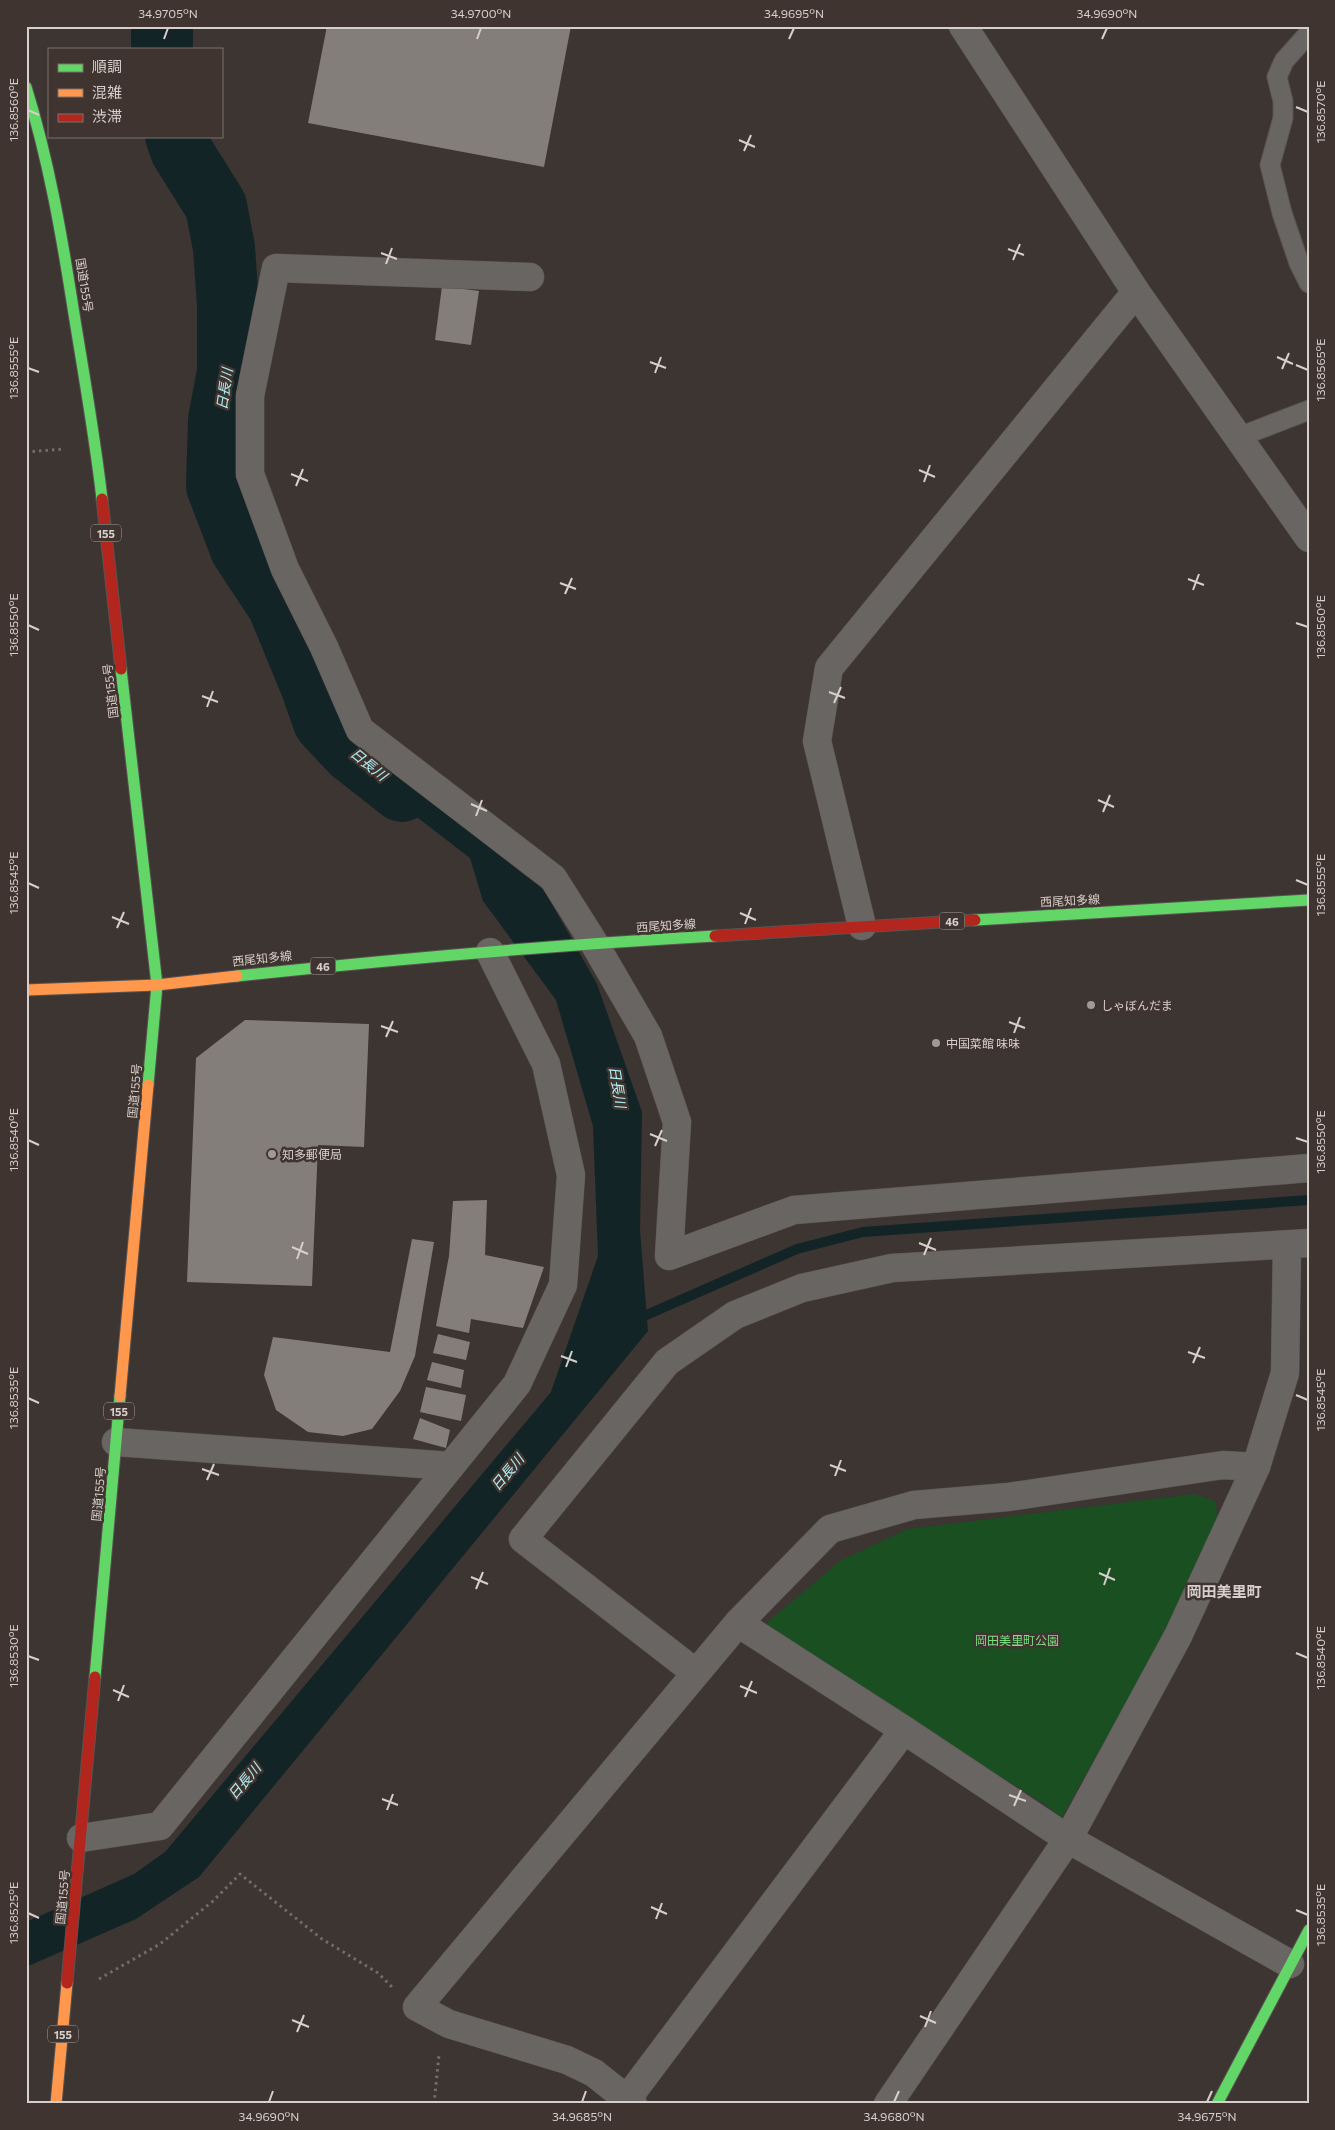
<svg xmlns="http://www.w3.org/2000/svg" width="1335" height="2130" font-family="Commissioner,'Noto Sans JP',sans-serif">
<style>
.green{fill:#1a4f22}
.water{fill:#132426}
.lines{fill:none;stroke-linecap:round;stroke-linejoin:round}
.stream{stroke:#132426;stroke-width:10}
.river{stroke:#132426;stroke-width:62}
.building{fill:#847e7b}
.lane-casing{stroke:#595351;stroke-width:21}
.street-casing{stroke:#595351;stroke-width:29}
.fast-casing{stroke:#595351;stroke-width:13}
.slow-casing{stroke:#595351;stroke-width:13}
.jam-casing{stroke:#595351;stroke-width:13}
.path{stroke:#726d6b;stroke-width:3;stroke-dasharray:2.5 4;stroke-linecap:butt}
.lane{stroke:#696562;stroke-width:19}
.street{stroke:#696562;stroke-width:28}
.fast{stroke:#63d668;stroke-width:11}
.slow{stroke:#ff974d;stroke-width:11}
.jam{stroke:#b3261e;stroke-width:11}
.ticks{fill:none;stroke:#d7cfcc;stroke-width:2}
.poi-dot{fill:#a19996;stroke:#3f342f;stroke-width:2}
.labels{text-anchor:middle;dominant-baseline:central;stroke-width:5;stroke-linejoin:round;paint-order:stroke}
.shield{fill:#3f342f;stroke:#a9a09d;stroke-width:1}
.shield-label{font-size:11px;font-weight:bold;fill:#d7cfcc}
.street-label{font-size:12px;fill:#d7cfcc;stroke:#3f342f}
.poi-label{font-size:12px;fill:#d7cfcc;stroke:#3f342f;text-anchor:start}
.park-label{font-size:12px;fill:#78de81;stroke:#3f342f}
.water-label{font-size:14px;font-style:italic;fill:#b1f0f7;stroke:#3f342f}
.quarter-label{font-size:15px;font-weight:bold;fill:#d7cfcc;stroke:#3f342f}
.neatline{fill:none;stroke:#d7cfcc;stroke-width:2}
.ticks-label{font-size:12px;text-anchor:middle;fill:#d7cfcc}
</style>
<rect width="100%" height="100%" fill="#3c3532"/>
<path class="green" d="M1195,1494L1216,1502L1218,1530L1166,1631L1061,1819L1049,1807L762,1627L840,1561L908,1529Z"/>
<path class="water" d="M340,731L544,890L597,984L642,1112L640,1230L648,1331L199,1877L136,1919L26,1967V1922L134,1874L165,1852L551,1392L598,1256L593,1126L556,1000L483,901L470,858L326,747Z"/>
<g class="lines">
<path class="stream" d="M635,1320L797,1249L863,1232L1309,1200"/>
<path class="river" d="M162,49V26
M176,136L181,150L216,206L224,248L228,305V372L219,420L217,486L241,549L278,605L311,685L324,722L351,751L402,791"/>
</g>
<path class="building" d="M327,26H571L544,167L308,123Z
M442,286L479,291L471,345L435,340Z
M245,1020L369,1024L364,1147L318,1145L312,1286L187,1282L196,1058Z
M487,1200L485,1255L544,1267L523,1328L471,1319L469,1333L436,1326L449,1256L453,1201Z
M412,1239L434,1242L415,1356L400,1391L372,1429L343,1436L308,1432L276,1410L264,1375L273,1337L390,1352Z
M438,1334L470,1342L466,1360L433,1353Z
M432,1362L464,1370L461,1388L427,1380Z
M426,1387L466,1395L461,1421L420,1412Z
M420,1418L450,1430L446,1448L413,1439Z"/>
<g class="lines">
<defs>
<path id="lane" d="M1309,33L1284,61L1277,77L1283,101V118L1270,165L1282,213L1299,263L1309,283
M1239,437L1309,410"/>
<path id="street" d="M963,26L1136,292L1309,538
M530,277L276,268L250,396V474L285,569L324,647L360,730L553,878L594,943L648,1036L677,1122L669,1256L794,1210L1309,1168
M862,926L817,741L829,668L1136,292
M116,1442L451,1466
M738,1623L904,1730L1068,1839L1290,1964
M696,1673L523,1539L667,1362L735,1315L802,1288L892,1268L1309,1243
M81,1838L160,1826L517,1384L563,1285L571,1175L546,1064L490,952
M627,2099L904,1730
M633,2104L594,2073L567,2060L449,2024L417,2007L738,1623L830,1529L914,1505L1008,1497L1223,1465L1256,1467
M888,2104L1068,1839L1178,1636L1256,1467L1285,1373L1287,1245"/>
<path id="fast" d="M26,87C49,161 62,237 74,314C84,376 95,437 102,499
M121,669L157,985L148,1085
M975,920L1309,900
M237,976C396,959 555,945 715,936
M95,1677L120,1396
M1217,2104L1309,1930"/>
<path id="slow" d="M26,990L157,985L237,976
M120,1396L148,1085
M56,2104L67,1983"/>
<path id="jam" d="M102,499L121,669
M715,936L975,920
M67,1983L95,1677"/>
</defs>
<use href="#lane" class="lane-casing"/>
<use href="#street" class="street-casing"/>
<use href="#fast" class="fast-casing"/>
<use href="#slow" class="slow-casing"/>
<use href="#jam" class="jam-casing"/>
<path class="path" d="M26,452L65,449
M99,1979L160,1944L213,1901L240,1874L322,1939L378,1973L393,1988
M434,2104L439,2055"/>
<use href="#lane" class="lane"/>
<use href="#street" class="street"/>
<use href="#fast" class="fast"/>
<use href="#slow" class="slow"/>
<use href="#jam" class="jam"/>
</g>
<path class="ticks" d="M164,39L168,28M477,39L481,28M789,39L794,28M1102,39L1107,28M1296,107L1308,112M28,110L39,115M739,140L755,147M744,151L751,135M1008,249L1024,255M381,253L397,259M1013,260L1020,244M386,264L392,248M1277,357L1293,364M650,362L666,368M1296,365L1308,370M28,368L39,372M1282,369L1289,353M655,373L661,357M919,470L935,477M291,474L308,481M924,482L930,465M296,486L303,469M1188,579L1204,585M560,583L576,589M1193,590L1199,574M565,594L572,578M1296,623L1308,627M28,625L39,630M829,692L845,698M202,696L218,702M834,703L841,687M207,707L213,691M1098,800L1114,807M471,804L487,811M1103,812L1110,795M476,816L482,800M1296,880L1308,885M28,883L39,888M740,913L756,920M112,917L129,924M745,924L751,908M117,928L124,912M1009,1022L1025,1028M381,1026L398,1032M1014,1033L1020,1017M386,1037L393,1021M650,1134L667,1141M1296,1138L1308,1142M28,1140L39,1145M655,1146L662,1130M919,1243L936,1250M292,1247L308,1254M924,1255L931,1238M297,1259L303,1242M1188,1352L1205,1358M561,1356L577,1362M1193,1363L1200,1347M566,1367L572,1351M1296,1395L1308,1400M28,1398L39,1403M830,1465L846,1471M202,1469L219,1475M835,1476L841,1460M207,1480L214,1464M1099,1573L1115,1580M471,1577L488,1584M1104,1585L1110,1568M476,1589L483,1572M1296,1653L1308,1658M28,1656L39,1660M740,1686L757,1693M113,1690L129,1697M745,1697L752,1681M118,1701L124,1685M1009,1795L1026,1801M382,1799L398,1805M1014,1806L1021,1790M387,1810L393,1794M651,1907L667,1914M1296,1910L1308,1915M28,1913L39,1918M656,1919L662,1903M920,2016L936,2023M292,2020L309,2027M925,2027L931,2011M297,2032L304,2015M269,2102L273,2091M582,2102L586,2091M894,2102L899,2091M1207,2102L1212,2091"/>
<g class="poi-dot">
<circle cx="1091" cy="1005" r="5"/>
<circle cx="936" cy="1043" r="5"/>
<circle cx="272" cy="1154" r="5"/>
</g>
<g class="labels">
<g class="shield">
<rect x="91" y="524.5" width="30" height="17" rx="4"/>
<rect x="939.5" y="912.5" width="25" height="17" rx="4"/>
<rect x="310.5" y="957.5" width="25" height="17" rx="4"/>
<rect x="104" y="1402.5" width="30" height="17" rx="4"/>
<rect x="48" y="2025.5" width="30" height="17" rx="4"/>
</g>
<g class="shield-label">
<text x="106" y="533">155</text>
<text x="952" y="921">46</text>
<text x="323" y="966">46</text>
<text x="119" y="1411">155</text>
<text x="63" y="2034">155</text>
</g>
<g class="street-label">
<text transform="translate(85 285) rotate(81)">国道155号</text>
<text transform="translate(110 691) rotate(-97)">国道155号</text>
<text transform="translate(1070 900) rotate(-3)">西尾知多線</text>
<text transform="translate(666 925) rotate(-4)">西尾知多線</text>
<text transform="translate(262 958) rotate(-6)">西尾知多線</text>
<text transform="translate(134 1091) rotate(-85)">国道155号</text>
<text transform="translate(98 1494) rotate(-85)">国道155号</text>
<text transform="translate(62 1897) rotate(-85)">国道155号</text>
</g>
<g class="poi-label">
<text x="1101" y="1005">しゃぼんだま</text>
<text x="946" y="1043">中国菜館 味味</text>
<text x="282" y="1154">知多郵便局</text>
</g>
<g class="park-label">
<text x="1017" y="1640">岡田美里町公園</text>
</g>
<g class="water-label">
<text transform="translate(224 389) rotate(-82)">日長川</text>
<text transform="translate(369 764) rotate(39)">日長川</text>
<text transform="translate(618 1087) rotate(81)">日長川</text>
<text transform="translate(507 1472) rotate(-50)">日長川</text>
<text transform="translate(244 1781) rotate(-50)">日長川</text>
</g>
<g class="quarter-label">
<text x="1224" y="1591">岡田美里町</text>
</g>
</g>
<rect width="1335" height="2130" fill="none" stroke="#3f342f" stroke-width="55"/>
<rect x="48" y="48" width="175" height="90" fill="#3f342f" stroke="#7c726e"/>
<rect x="58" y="64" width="25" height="8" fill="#63d668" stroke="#7c726e"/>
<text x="92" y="72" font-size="15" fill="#d7cfcc">順調</text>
<rect x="58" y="89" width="25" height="8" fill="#ff974d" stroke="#7c726e"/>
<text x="92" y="98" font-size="15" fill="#d7cfcc">混雑</text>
<rect x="58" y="114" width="25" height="8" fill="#b3261e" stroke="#7c726e"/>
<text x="92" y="122" font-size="15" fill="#d7cfcc">渋滞</text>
<rect x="28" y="28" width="1280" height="2074" class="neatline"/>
<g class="ticks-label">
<text x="168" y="18">34.9705°N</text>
<text x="481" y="18">34.9700°N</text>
<text x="794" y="18">34.9695°N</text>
<text x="1107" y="18">34.9690°N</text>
<text transform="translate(14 110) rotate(-90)" y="4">136.8560°E</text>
<text transform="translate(1321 112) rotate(-90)" y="4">136.8570°E</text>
<text transform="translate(14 368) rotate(-90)" y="4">136.8555°E</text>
<text transform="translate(1321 370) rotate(-90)" y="4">136.8565°E</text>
<text transform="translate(14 625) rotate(-90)" y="4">136.8550°E</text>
<text transform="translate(1321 627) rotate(-90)" y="4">136.8560°E</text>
<text transform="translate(14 883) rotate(-90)" y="4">136.8545°E</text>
<text transform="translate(1321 885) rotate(-90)" y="4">136.8555°E</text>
<text transform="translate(14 1140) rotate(-90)" y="4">136.8540°E</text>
<text transform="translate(1321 1142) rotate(-90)" y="4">136.8550°E</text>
<text transform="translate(14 1398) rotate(-90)" y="4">136.8535°E</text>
<text transform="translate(1321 1400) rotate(-90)" y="4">136.8545°E</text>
<text transform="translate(14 1656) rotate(-90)" y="4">136.8530°E</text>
<text transform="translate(1321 1658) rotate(-90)" y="4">136.8540°E</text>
<text transform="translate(14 1913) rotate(-90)" y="4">136.8525°E</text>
<text transform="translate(1321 1915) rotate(-90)" y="4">136.8535°E</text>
<text x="269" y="2121">34.9690°N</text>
<text x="582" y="2121">34.9685°N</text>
<text x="894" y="2121">34.9680°N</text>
<text x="1207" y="2121">34.9675°N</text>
</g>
</svg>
